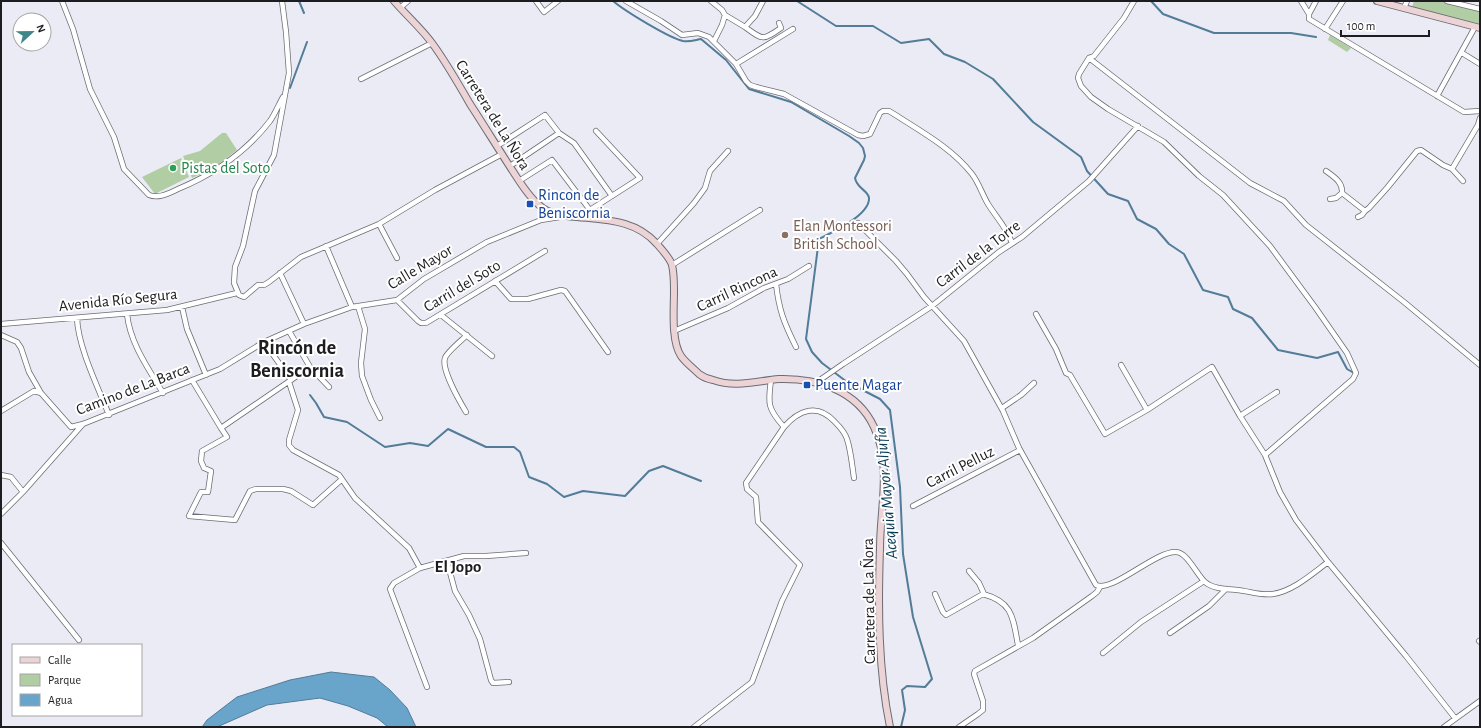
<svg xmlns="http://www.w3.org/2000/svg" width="1481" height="728" font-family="'Alegreya Sans',sans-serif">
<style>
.green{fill:#b0cda3}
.water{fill:#69a4ca;stroke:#527c97}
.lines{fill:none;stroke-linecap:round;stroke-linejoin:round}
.stream{stroke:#527c97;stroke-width:2}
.minor-casing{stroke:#6c6c75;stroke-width:6}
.secondary-casing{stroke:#6c6c75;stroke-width:8}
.minor{stroke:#fff;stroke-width:4.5}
.secondary{stroke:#ecd4d6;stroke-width:6}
.leisure-dot{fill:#2e9e5b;stroke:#fff;stroke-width:1.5}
.transit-dot{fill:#1a4fb4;stroke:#fff;stroke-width:1.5}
.education-dot{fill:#8d6e63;stroke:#fff;stroke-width:1.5}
.labels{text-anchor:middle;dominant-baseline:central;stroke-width:4;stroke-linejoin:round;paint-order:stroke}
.street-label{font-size:16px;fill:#1d1d21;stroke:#fff}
.leisure-label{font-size:16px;fill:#27864d;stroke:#fff;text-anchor:start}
.transit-label{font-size:16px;fill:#164399;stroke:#fff;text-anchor:start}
.education-label{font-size:16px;fill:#785e54;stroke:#fff;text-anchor:start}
.water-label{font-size:17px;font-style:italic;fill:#093b55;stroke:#fff}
.neighbourhood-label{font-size:17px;font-weight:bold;fill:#1d1d21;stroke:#fff}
.district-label{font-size:20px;font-weight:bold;fill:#1d1d21;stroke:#fff}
</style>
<rect width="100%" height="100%" fill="#ebebf5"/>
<path class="green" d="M1414,1H1446L1480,9V27L1412,7Z
M1330,35L1351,48L1347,52L1328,40Z
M222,133H226L237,150L212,169L192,178L183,156L200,151Z
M181,158L189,177L155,194L142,177Z"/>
<path class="water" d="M331,672L374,677L390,690L407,708L416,727H388L377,718L348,706L320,698L267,705L217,727H202L207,720L237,697L290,680Z"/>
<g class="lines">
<path class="stream" d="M299,1L304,13
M613,1C625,11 669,38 683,41C690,42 695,40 701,39L726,60L749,89L791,102L849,136L859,143L863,148L865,156L864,160L855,178C857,189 868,190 869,198C870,215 831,233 819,239L806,339L812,352L822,363L847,382L880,399L890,410L900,487L903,554L913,617L932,679L925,687L907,686L902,690L905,710L901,727
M797,1L836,26H873L901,43L929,39L944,54L965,62L993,79L1033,122L1081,157L1087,171L1108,194L1128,201L1137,219L1156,229L1169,244L1184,254L1203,290L1228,297L1233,309L1252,318L1278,350L1317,358L1338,352L1347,369L1354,373
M1151,1L1163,14L1214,33H1291L1316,37
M290,88L307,42
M310,395L316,403L324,417L347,422L385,447L410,443L428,446L448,429L486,447H514L520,452L529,477L547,484L564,497L583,491L625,496L649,471L663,466L701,481"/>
<defs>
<path id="minor" d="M62,1L73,29L90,89L114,137L124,169L149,195C159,199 169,193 178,189C214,174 246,152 270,121C275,114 279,104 283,97
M282,1L286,32L289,73L274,155L255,191L243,246L235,267L234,283L239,295L244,297L258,285H264L269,282L301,257L379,224L435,190L502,154
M536,1L544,12L558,1
M626,1L661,21L682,35L698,33L709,37L736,64L746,81L750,85L756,87L784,94L858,135L863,136L870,134L880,113L883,111H889L894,114C920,131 952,148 972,174C979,183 982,194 988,204C996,217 1007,228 1012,243
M711,1L722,10L725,15L722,25L714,41
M1134,1L1124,18L1094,56L1089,58L1079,74L1078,78L1081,86L1091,97L1108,109L1164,142L1199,176L1223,195L1270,246L1315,307L1347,353L1356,373L1353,379L1265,455
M1301,1L1309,14
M1316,1L1309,14V19L1464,112L1480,111
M1447,1L1480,9
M400,8L408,1
M1404,8L1407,1
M725,15L745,27L755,16L763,1
M745,27C763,40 762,41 781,28L779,23
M1325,29L1343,1
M1462,53L1480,64
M1089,58L1250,183L1284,201L1306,225L1404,302L1480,365
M736,64L793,29
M361,79L432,43
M1437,96L1475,27
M497,146L545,115L559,133L574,143L612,196
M510,166L559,133
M1326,171C1334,177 1343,182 1342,193L1365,211L1369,208L1387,188L1417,151L1421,150L1443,165L1452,169
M519,181L552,160L590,210
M1463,181L1452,169L1478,125L1480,118
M1330,199L1336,198L1342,193
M1358,217L1362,215L1365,211
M589,218L590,210L640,178L596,131
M858,223L896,261L907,274L924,297L964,341L1003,411L1019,448L1096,585C1112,593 1155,551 1176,552C1187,552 1197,575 1205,582C1213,589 1227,589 1237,590C1249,591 1261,596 1273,594C1293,591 1312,574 1328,562
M379,224L397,258
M657,244L694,203L705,188L710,171L728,151
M326,246L352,307
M672,265L760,210
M280,273L304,324
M495,281L511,299H528L561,290L565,291L608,352
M776,284C779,310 784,323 796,347
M397,300L418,321L421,323H426L545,251
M358,306L365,329L361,363L362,376L371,400L380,418
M182,307L187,329L206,375
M127,314C130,343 148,368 163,393
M1036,314L1056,349L1066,373L1070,375L1105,434L1147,410L1212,367L1240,416L1265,455L1280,492L1296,520L1328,562L1406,656L1455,718
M441,315L492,356
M77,318C78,347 98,387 109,415
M1,324L167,310L237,293
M289,331L310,367
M674,331L728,308L764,288L788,279L809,266
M1,335L17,342L21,348L29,372L41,393
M264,342L291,380
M1121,365L1147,410
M192,380L221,428
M289,382L298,410L289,440V445L293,450L339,475L355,498L409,548L420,568
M817,382L843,364L932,306L999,252L1022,237L1089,181L1138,126
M329,387L310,367L221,428L227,437L202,451L201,461L204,468L211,471L208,492H201L189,516L235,520L250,491L256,489H283L291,491L313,505L341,480
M1002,408L1021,395L1034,383
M1,411L34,391L41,393L71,427L83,424L220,369L264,342L304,324L352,307L397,300L424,279L487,242L541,220L560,217
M466,412C460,402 441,369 445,358C447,352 462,340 467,335
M1240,416L1277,392
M784,427C799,410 817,403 834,421C839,426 845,432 847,439C851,451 852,465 854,478
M1,475L11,477L23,492
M913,506L1020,450
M1,514L23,492L83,424
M1,543L79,640
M447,561L455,591L469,615L480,639L491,680L493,683L509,682
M969,571L979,583L984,594
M935,594L943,612L946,615L983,594C1013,602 1013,618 1018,645
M1170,633L1209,606L1226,589
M1479,641L1480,642
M1103,653L1141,622L1204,581
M427,687L390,589L394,583L420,568L464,556H486L526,553
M694,727L752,682L782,601L800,565L758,522L756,497L747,489L746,483L784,427C767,408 768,403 771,380
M959,727L978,714L983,710V701L974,674L975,671L1033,638L1092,596L1097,592L1100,587
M1444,727L1480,701"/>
<path id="secondary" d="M394,1C406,15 421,28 432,43C446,62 458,83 470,104C485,127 499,150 514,173C521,184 529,197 539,205C550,215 563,216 577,217C607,220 636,220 657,244C662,250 670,258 672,265C674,273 674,283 674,291C674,309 671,341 681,356C685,362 694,369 699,374C703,377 708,379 713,380C736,388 756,381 779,379C817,378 857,390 874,427C892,465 880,508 880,548C878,607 878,669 890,727
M1377,1L1480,28"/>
</defs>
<use href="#minor" class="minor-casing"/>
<use href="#secondary" class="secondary-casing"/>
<use href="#minor" class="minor"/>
<use href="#secondary" class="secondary"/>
</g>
<circle class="leisure-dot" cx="173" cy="168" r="4"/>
<g class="transit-dot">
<rect x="526" y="200" width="8" height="8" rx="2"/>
<rect x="803" y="381" width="8" height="8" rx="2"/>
</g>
<circle class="education-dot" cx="785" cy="235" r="4"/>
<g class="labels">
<g class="street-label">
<text transform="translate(493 115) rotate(58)">Carretera de La Ñora</text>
<text transform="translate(978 254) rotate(-37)">Carril de la Torre</text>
<text transform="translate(420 267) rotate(-31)">Calle Mayor</text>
<text transform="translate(462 286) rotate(-31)">Carril del Soto</text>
<text transform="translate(737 289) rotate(-25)">Carril Rincona</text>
<text transform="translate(118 300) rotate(-6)">Avenida Río Segura</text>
<text transform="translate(133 389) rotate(-21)">Camino de La Barca</text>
<text transform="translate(960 467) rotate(-27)">Carril Pelluz</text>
<text transform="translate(869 601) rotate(-91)">Carretera de La Ñora</text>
</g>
<g class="leisure-label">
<text x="181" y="168">Pistas del Soto</text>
</g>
<g class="transit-label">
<text x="538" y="195">Rincon de<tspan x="538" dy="18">Beniscornia</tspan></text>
<text x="815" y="385">Puente Magar</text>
</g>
<g class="education-label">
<text x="793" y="226">Elan Montessori<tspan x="793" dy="18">British School</tspan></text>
</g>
<g class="water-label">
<text transform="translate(886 493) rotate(-95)">Acequia Mayor Aljufía</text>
</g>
<g class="neighbourhood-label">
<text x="458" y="566">El Jopo</text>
</g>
<g class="district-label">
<text x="297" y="348">Rincón de<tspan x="297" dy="23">Beniscornia</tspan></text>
</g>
</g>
<rect width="1481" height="728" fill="none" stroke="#1d1d21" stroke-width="4"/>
<rect x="12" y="644" width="130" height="72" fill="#ffffff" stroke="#a5a5a6"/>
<rect x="20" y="657" width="20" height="6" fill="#ecd4d6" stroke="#a5a5a6"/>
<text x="48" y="664" font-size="12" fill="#1d1d21">Calle</text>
<rect x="20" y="674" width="20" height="12" fill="#b0cda3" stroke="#a5a5a6"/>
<text x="48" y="684" font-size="12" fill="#1d1d21">Parque</text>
<rect x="20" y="694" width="20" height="12" fill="#69a4ca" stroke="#a5a5a6"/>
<text x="48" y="704" font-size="12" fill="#1d1d21">Agua</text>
<g transform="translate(32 32) rotate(68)"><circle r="19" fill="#ffffff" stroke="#a5a5a6"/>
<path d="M0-3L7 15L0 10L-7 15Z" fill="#3f878a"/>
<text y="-6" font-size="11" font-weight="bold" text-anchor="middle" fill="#1d1d21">N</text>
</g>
<path d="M1341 30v6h88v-6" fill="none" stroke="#1d1d21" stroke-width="2"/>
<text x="1347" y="30" font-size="12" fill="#1d1d21" stroke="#ffffff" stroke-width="3" paint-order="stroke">100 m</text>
</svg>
